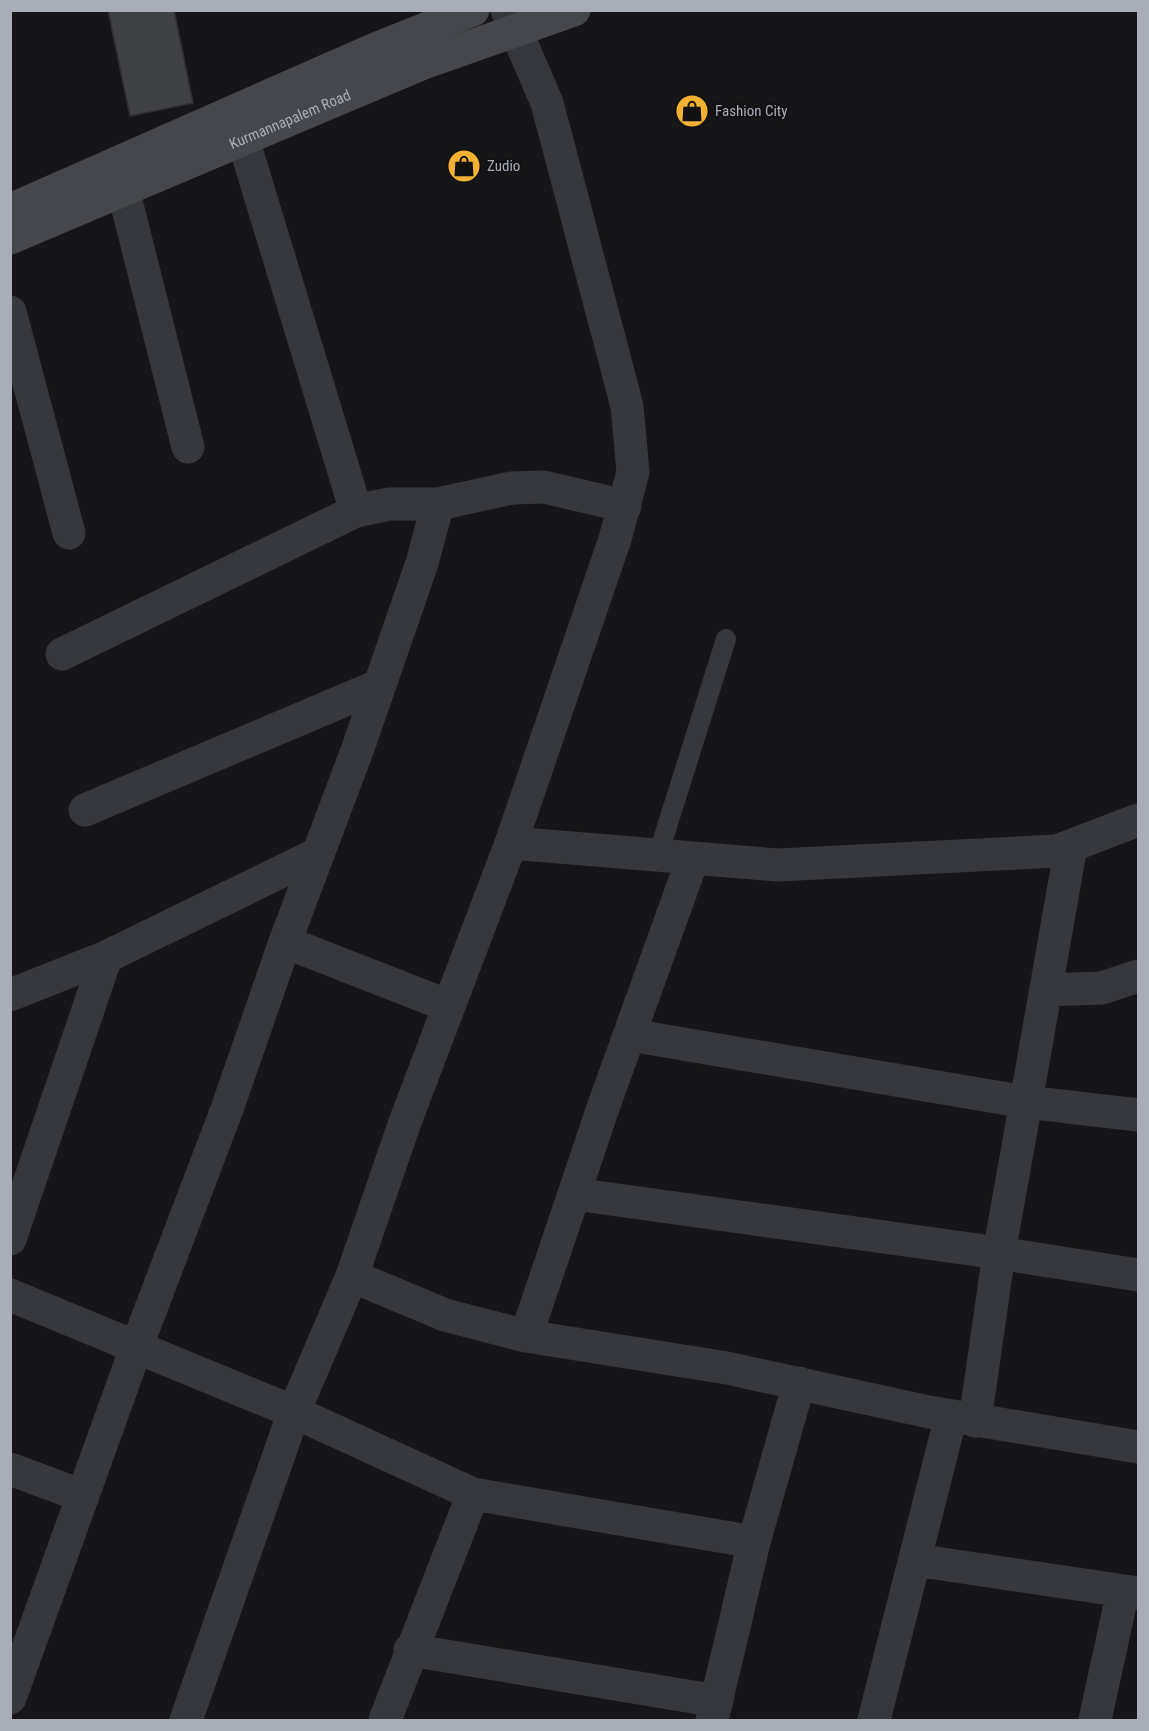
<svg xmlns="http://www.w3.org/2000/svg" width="1149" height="1731" font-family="'Roboto Condensed',sans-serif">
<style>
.building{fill:#404145;stroke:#303034;stroke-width:1.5}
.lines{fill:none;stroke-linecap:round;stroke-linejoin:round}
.service{stroke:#37383d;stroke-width:20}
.minor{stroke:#37383d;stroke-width:33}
.secondary{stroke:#45474d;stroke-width:33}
.labels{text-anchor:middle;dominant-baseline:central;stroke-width:4.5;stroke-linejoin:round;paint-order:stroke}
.poi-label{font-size:15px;fill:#a8adb8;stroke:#111113;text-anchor:start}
.street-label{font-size:15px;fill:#a8adb8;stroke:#111113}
</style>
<rect width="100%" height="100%" fill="#161618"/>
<path class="building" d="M108,10H174L193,103L130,116Z"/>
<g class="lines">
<path class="service" d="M658,855L726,639"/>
<path class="minor" d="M243,139L356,511
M123,189L188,447
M10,312L69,533
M62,654L356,511L389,504H438L512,488L544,487L625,506
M85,810L378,686
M511,843L778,865L1057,851L1138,820
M285,942L449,1006
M1046,990L1102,988L1138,976
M10,995L106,957L317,854
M630,1035L1026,1102L1071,846
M575,1194L999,1253L1026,1102L1138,1115
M10,1239L106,957
M352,1276L445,1315L526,1336L727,1368L929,1412L1138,1447
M10,1295L294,1412L473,1494
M526,1336L604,1105L693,858
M975,1421L999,1253L1138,1275
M10,1469L83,1496
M915,1560L1138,1593
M410,1650L717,1701
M10,1698L136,1348L227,1109L285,942L358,748L422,563L438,504
M186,1720L294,1412L352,1276L405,1122L511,843L615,539L633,472L627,406L547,103L507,10
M385,1720L473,1494L754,1542
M712,1720L754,1542L799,1383
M874,1720L951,1416
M1095,1720L1123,1591"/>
<g class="secondary">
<path d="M10,210L375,49L473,10"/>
<path id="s1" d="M10,238L421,64L574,10"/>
</g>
</g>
<defs>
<symbol id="shop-disc" viewBox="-11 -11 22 22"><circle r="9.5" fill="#f2b134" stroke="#111113"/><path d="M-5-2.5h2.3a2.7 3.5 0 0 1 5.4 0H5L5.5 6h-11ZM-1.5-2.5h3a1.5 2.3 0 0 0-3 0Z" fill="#111"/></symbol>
</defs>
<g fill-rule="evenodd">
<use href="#shop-disc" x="673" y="92" width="38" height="38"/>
<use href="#shop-disc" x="445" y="147" width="38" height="38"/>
</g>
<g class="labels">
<g class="poi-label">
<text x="715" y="111">Fashion City</text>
<text x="487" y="166">Zudio</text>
</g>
<g class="street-label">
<text stroke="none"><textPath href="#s1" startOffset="304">Kurmannapalem Road</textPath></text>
</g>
</g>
<rect width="1149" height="1731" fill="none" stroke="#a8adb8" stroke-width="24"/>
</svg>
